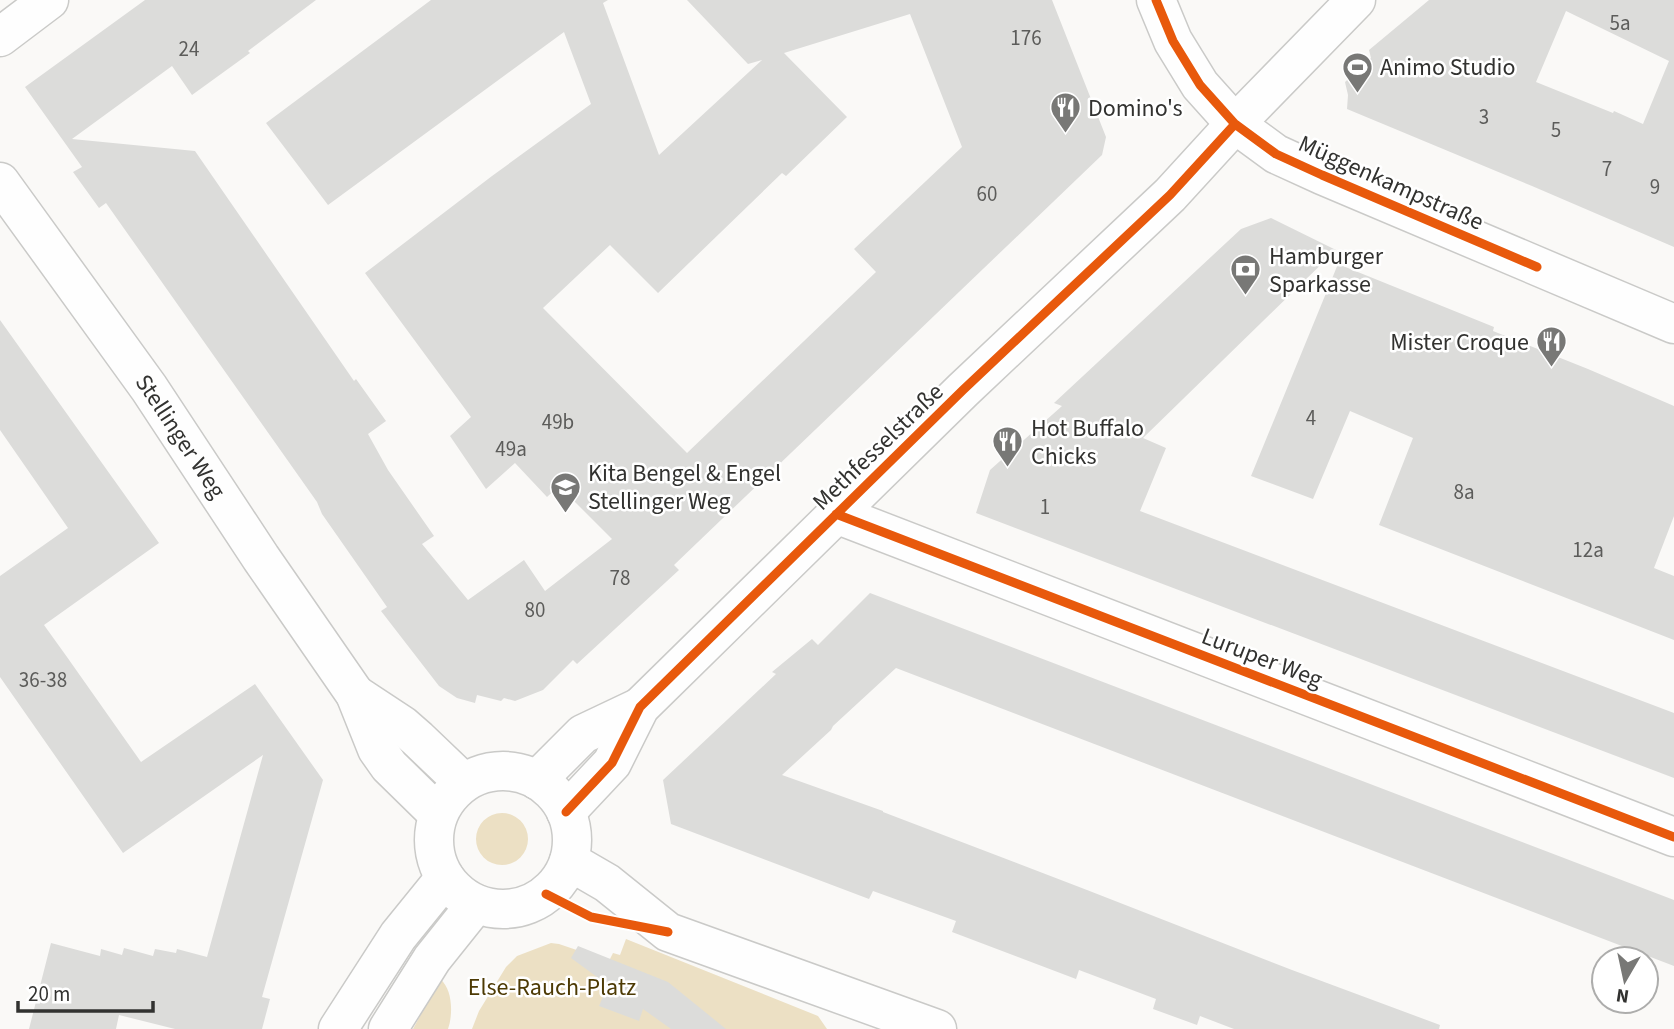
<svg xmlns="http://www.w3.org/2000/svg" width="1674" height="1029" font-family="'Source Sans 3',sans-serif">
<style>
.green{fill:#ece0c4}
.building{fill:#dcdcda;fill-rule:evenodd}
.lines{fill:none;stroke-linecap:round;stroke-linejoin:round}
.minor-casing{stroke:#cacac8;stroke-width:41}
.minor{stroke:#fefefe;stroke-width:38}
.cycleway-casing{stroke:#fff;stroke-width:13}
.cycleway{stroke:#e8590c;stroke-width:9}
.labels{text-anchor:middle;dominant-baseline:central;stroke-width:5;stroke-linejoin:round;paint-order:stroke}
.number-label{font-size:21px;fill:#5c5c5a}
.poi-label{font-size:24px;fill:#323230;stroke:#fff;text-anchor:start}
.street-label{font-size:24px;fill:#323230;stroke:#fff}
.park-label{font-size:24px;fill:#4d3a04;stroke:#fff}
</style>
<rect width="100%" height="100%" fill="#faf9f7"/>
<path class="green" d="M476 839a26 26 0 1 1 52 0a26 26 0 1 1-52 0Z
M626,939L818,1016L827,1029H472L479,1011L506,967L517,956L551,943L559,944L609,961L613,953L620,955Z
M440,979C453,989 453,1015 448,1029H413Z"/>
<path class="building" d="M145,0H316L248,51L250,53L192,95L172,66L72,139L195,151L354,381L356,379L386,421L368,434L388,470L434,536L422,544L468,600L524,560L545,591L612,539L559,486L547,497L515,463L486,489L450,436L471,417L365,273L492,176L591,104L564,32L328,205L266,123L431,0H608L603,3L659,155L762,60L748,64L687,0H1052L1106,137L1102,155L674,565L679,570L577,664L573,660L543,690L515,701L504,698L501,701L477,695L475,703L457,698L439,686L381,611L387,607L322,514L317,502L106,203L99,208L73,172L82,167L25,87ZM910,14L962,147L854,249L876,272L687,453L543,308L610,245L658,293L782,173L786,176L847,117L784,53Z
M1429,0H1674V247L1532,186L1347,109L1348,95L1345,82L1371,58L1369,50ZM1566,11L1669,61L1643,124L1614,111L1613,113L1536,82Z
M1271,218L1336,250L1143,438L1166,448L1140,511L1674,713V778L976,513L990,470L1062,406L1054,403L1241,229Z
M1338,264L1494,327L1493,331L1588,369L1674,406V516L1654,568L1674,576V640L1379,525L1413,438L1350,411L1313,499L1251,476Z
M0,320L159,543L44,625L67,657L141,762L255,684L323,780L262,997L270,999L262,1029H175L119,1015L116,1029H29L51,943L100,956L101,949L122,955L124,948L153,956L155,949L176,953L177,949L207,957L263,755L123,853L0,677V576L68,528L0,430Z
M870,593L1674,900V966L896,668L833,726L831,730L782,775L883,811V812L1087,890L1292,970L1440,1025L1439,1029H1234L1200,1016L1197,1025L1153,1009L1156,999L1079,970L1076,979L952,932L956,921L873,891L869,899L671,824L663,780L776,674L772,672L812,639L818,645Z
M578,946L668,982L726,1029H671L643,1009L639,1021L599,1006L608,985L571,958Z"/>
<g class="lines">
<defs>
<g id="minor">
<path d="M1156,0L1173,41L1200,85L1235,124L1276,154L1322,175L1674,324"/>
<path d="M0,37L49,0"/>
<path id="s1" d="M0,182L149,388L261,558L355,694L377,749L389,766L438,814"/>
<path d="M836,514L1674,837"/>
<path d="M355,694L402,725L418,739L463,782"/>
<circle cx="503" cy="840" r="69"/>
<path d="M537,780L583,734L640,707"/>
<path d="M566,812L612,763L640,707L963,390L1170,195L1235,124L1356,0"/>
<path d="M569,861L607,883L668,932L937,1029"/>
<path d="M338,1029L398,936L445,878"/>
<path d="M388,1029L432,959L476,904"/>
</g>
</defs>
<use href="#minor" class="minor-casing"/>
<use href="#minor" class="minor"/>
<defs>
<path id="cycleway" d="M1156,0L1173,41L1200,85L1235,124L1276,154L1322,175L1537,267
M836,514L1674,837
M566,812L612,763L640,707L963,390L1170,195L1235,124
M546,894L591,917L668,932"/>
</defs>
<use href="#cycleway" class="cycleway-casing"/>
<use href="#cycleway" class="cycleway"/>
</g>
<defs>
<symbol id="stadium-pin" viewBox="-11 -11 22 30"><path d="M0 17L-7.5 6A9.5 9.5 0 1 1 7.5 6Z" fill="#787876" stroke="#fff"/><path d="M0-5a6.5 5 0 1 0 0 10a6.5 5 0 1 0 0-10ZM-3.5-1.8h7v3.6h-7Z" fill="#fff"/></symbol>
<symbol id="restaurant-pin" viewBox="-11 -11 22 30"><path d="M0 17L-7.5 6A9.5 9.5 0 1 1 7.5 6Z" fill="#787876" stroke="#fff"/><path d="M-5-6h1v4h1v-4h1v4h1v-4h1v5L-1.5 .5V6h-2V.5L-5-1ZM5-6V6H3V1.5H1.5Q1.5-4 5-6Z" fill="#fff"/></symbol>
<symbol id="bank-pin" viewBox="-11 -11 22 30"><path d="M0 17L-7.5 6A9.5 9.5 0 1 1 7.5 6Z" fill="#787876" stroke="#fff"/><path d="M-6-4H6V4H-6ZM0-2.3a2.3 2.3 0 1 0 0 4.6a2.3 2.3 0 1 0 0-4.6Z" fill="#fff"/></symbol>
<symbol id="school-pin" viewBox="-11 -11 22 30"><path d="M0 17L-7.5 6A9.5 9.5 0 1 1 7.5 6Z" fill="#787876" stroke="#fff"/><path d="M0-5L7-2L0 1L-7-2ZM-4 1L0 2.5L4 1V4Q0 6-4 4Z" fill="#fff"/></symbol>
</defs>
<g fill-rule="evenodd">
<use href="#stadium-pin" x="1340" y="50" width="35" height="47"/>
<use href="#restaurant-pin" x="1048" y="90" width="35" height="47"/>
<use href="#bank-pin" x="1228" y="252" width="35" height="47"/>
<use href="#restaurant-pin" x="1534" y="324" width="35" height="47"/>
<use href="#restaurant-pin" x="990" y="424" width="35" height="47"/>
<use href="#school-pin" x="548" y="470" width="35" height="47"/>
</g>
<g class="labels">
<g class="number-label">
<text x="1620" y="23">5a</text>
<text x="1026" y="38">176</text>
<text x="189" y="49">24</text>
<text x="1484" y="117">3</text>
<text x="1556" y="130">5</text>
<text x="1607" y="169">7</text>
<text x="1655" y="187">9</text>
<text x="987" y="194">60</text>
<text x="1311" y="418">4</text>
<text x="558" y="422">49b</text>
<text x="511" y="449">49a</text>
<text x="1464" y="492">8a</text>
<text x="1045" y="507">1</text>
<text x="1588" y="550">12a</text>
<text x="620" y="578">78</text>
<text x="535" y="610">80</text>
<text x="43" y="680">36-38</text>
</g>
<g class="poi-label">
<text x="1380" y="67">Animo Studio</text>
<text x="1088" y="108">Domino's</text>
<text x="1269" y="256">Hamburger<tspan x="1269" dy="28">Sparkasse</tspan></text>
<text x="1529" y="342" text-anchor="end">Mister Croque</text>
<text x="1031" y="428">Hot Buffalo<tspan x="1031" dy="28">Chicks</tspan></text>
<text x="588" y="473">Kita Bengel &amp; Engel<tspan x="588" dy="28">Stellinger Weg</tspan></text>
</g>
<g class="street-label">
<text transform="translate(1391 183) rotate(24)">Müggenkampstraße</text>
<text stroke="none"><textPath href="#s1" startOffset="312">Stellinger Weg</textPath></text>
<text transform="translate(878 447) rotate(-44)">Methfesselstraße</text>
<text transform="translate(1262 658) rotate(21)">Luruper Weg</text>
</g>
<g class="park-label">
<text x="552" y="987">Else-Rauch-Platz</text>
</g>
</g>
<g transform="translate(1625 980) rotate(189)"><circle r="33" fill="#ffffff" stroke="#adadac" stroke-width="2"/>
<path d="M0-5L12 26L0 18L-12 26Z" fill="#787876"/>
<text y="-10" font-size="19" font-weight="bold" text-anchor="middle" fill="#323230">N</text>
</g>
<path d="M18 1001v10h135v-10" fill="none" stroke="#323230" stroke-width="3.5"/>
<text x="28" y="1001" font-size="21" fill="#323230" stroke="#ffffff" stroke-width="5" paint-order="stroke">20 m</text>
</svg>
